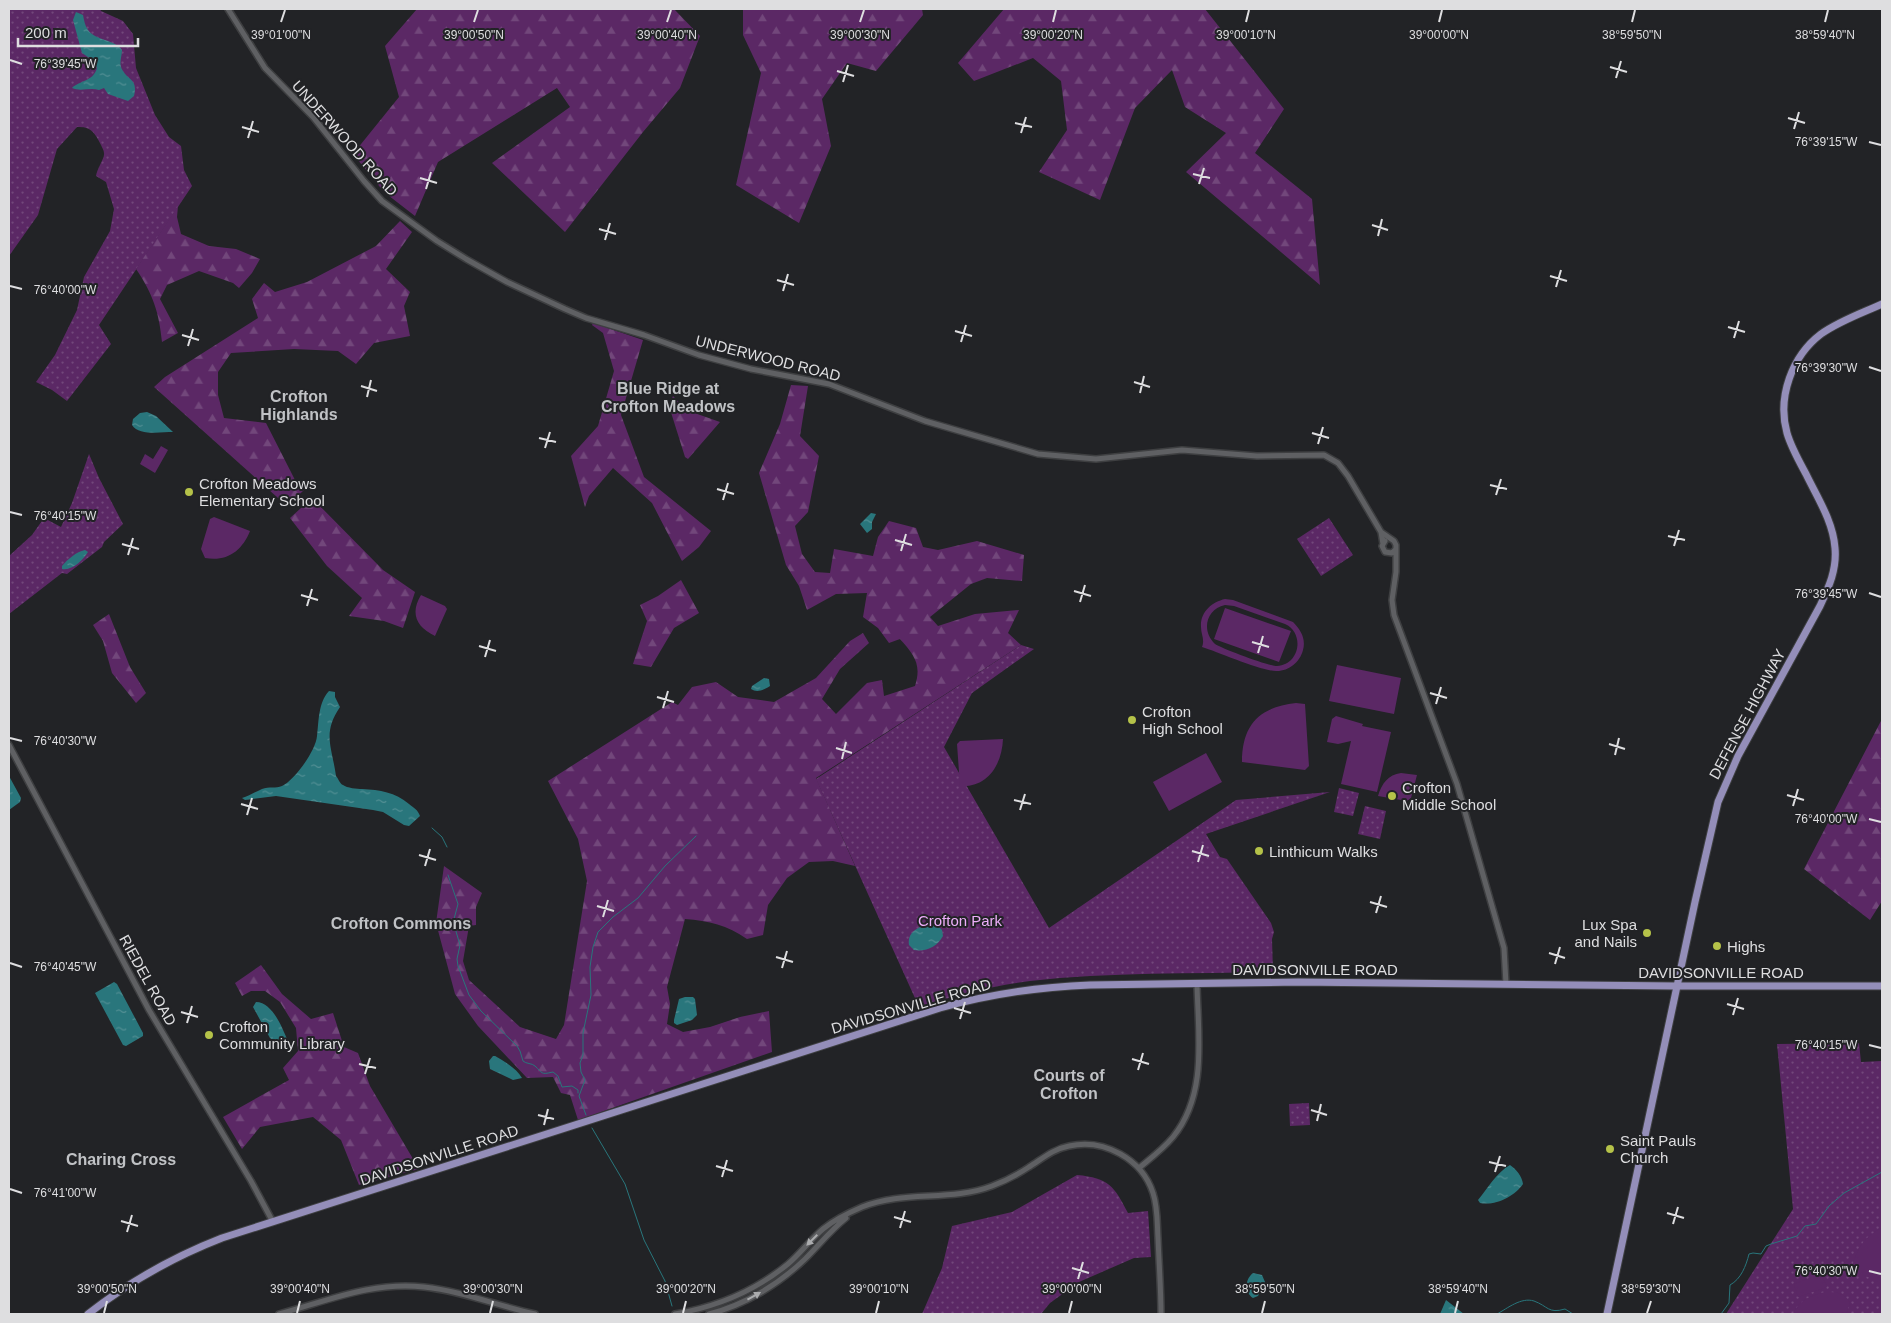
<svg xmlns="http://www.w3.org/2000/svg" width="1891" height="1323" font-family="Arial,sans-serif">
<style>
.grass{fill:url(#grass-dots)}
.forest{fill:url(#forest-firs)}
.garden{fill:#5b2865;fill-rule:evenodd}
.water{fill:url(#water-ripples)}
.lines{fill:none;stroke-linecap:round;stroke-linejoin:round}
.stream{stroke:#29767c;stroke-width:1}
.minor-casing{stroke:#3e3f41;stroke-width:8}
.major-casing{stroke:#3e3f41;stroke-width:9}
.minor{stroke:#5f6063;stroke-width:5}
.major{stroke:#948eb9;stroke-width:7}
.oneway{fill:#abacae}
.ticks{fill:none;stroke:#dedee0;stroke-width:2}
.poi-dot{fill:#b5c249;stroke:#222326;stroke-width:2}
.labels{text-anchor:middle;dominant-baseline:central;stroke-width:4;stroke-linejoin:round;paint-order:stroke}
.street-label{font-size:15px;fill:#dedee0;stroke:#222326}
.poi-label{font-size:15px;fill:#dedee0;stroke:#222326;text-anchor:start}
.park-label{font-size:15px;fill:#edaefa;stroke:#222326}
.neighbourhood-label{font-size:16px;font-weight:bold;fill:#c0c2c5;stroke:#222326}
.ticks-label{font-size:12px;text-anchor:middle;fill:#dedee0;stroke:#222326;stroke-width:4;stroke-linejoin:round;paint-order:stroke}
</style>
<defs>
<pattern id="grass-dots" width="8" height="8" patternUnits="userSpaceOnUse" patternTransform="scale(1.25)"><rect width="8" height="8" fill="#5b2865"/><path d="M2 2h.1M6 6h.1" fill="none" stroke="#72477b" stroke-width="1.8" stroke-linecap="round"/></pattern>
<pattern id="forest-firs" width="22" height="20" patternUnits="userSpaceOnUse" patternTransform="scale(1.25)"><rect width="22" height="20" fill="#5b2865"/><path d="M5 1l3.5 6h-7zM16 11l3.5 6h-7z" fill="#72477b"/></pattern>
<pattern id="water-ripples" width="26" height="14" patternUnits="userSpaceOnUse" patternTransform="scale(1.25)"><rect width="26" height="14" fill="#29767c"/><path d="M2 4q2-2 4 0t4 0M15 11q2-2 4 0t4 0" fill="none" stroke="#528f94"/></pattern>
</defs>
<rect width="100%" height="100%" fill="#222326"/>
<path class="grass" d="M9,9H100L101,11L123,21L133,34L136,68L155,115L169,137L181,146L184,170L192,186L99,325L111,344L67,401L52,390L36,382L55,355L77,310L84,277L110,231L114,209L106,182L96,176C97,168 105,158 104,153C104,150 102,148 101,145C95,133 91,126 77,127L57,149L38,215L9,256Z
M89,454L99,478L123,524L104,542L102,547L67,574L62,573L9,614V556L32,535L44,518L61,527L72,503Z
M1329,518L1353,555L1321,576L1297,539Z
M1021,645L1034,649L972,693L944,747L1049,928L1236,800L1330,792L1206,834L1220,857L1227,859L1271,923L1274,932L1272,939L1273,972C1193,974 1110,972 1030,981C992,986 955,995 919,1007L816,779Z
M1339,788L1359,793L1353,816L1334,812Z
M1365,806L1386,811L1380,839L1358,834Z
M1859,1043L1861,1062L1882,1061V1314H1726L1793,1209L1777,1044Z
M1309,1103L1310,1125L1290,1126L1289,1104Z
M1077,1175C1109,1178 1114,1186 1128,1213L1148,1211L1151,1257L1134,1258L1079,1282L1050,1303L1041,1314H922L942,1268L952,1226L1012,1212Z"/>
<path class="forest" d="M417,9H674L700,36L680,88L643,132L565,232L492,163L570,107L557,88L438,162L415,216L384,192L353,154L399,97L385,46Z
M743,9H922L923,15L876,71L847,63L822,99L831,146L799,223L736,185L761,73L743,35Z
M1004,9H1205L1284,109L1255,153L1312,199L1320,285L1186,172L1226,133L1185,107L1172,70L1135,108L1100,200L1039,172L1067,130L1061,81L1033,58L974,81L958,63Z
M178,206L177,217L181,234L209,246L236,249L260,259L252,273L239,288L233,283L199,271L167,285L160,299L178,333L162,342C159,312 153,294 136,269Z
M400,221L412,232L386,269L410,292L404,306L410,336L374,343L356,364L338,351L294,349L231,353L218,372V395L224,418L266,423L295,480L304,490L287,506L154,387L165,377L258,318L252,299L264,283L275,292L307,282L376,246Z
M593,323L643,340L621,415L644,477L711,531L699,547L682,561L652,503L613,468L589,496L585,507L571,456L598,426L614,371L603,333L592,325Z
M791,385L808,386L800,436L819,456L808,512L795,526L802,554L815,572L830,573L834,549L873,556L878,537L889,521L916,528L923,547L938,550L977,541L1024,555L1022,581L987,578L971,584L930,617L938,626L975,614L1019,610L1008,633L1021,645L816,778L855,866L833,861L809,862L787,878L768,905L763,935L747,939C727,925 709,921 685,919L667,987L670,1004L667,1024L683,1032L710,1027L740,1017L769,1011L772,1052L578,1120L570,1095L561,1093L553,1077L527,1078L478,1026L455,994L436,923L444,866L482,893L476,907V925L469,926L463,961L469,980L520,1027L556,1039L564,1025L587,881L578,839L548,781L672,702L678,705L692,687L716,682L738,697L774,702L816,678L850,641L863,633L869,643L840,669L822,699L836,714L867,683L882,680L884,696L915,686C922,664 914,655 900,639L889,643L878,628L863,617L867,593L836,594L807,610L799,586L786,565L759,473L780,424Z
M673,396L686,410L720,422L688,459L685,457L669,406Z
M312,498L383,570L415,592L403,628L384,621L349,616L362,598L327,566L290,518Z
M681,580L699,613L674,628L651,667L633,664L647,621L640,605L658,596Z
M109,614L130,667L146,693L136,703L112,673L103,641L93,625Z
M1882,719V901L1870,920L1804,869Z
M261,965L282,994L311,1019L333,1013L344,1047L358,1053L370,1086L419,1169L359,1185L341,1140L313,1117L260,1127L242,1149L223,1117L289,1080L283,1068L298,1051L296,1028L280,1002L265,991H251L242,996L235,983Z"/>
<path class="garden" d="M161,446L168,450L155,473L140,464L145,454L153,459Z
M214,517L250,531C242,551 227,562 205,558L201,549L210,519Z
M421,595L445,606L447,609L435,636C416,627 410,613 421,595Z
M1225,599L1233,600L1293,622C1301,630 1306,639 1303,650C1300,662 1289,671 1277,671C1264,672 1218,652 1202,647C1205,639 1201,635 1201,627C1200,612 1212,602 1225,599ZM1225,605L1234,606L1285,624C1305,633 1300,665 1277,666C1268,666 1223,649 1215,644C1201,631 1206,609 1225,605Z
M1225,608L1291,631L1279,662L1214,639Z
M1337,665L1401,678L1394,714L1329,701Z
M1296,703L1305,704L1309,766L1305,770L1242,762C1242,724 1260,707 1296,703Z
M1336,716L1363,724L1362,726L1391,732L1377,792L1341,784L1351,741L1338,744L1327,742L1332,719Z
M1003,739C1002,764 988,788 960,786L957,744L960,741Z
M1206,753L1222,782L1169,811L1153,782Z
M1401,773L1417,775L1411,798L1407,801L1378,796C1382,783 1388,775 1401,773Z
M1882,1228V1284L1852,1269C1856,1250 1864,1236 1882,1228Z
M1821,1274L1827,1287L1798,1297L1794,1284Z
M1825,1292C1836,1292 1844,1292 1850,1303L1846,1314H1793C1799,1300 1810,1296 1825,1292Z"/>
<path class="water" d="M76,12L83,15C84,20 85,26 88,30C96,41 114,39 122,50C122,57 118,64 123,71C129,81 138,79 134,96L128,101L108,94L104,88L99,90C90,87 81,92 72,88C80,80 93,82 97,68L94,61L82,53L73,20Z
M147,412L156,416L173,432C161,432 139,436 132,425L133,419L140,413Z
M871,513L876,514L872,522V529L867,533L860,524Z
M85,550L88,552C83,560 72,571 62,569V566C68,559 76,552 85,550Z
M764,678L769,679L770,686C764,690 757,693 751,689L752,686Z
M329,691L335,692V697L340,707C322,733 332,747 336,776C338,778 340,784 343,785C347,788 357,789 362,789C380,790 395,792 409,804C414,808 418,810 420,816L409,826L404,825L383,812L373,810L276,796L245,800L242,798C249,796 255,792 262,789C269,786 276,789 282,786C295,780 316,750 317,736C319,721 318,703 329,691Z
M9,776L21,798L20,802L9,810Z
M925,925L938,926L942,930L943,936C937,947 926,952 914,950L909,945C907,934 916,928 925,925Z
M114,982L117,984L143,1033V1036L126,1046L123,1045L95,993Z
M685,997H693L695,999L697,1015L692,1020L677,1025L674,1023V1020L679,999Z
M256,1002C272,1002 282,1027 287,1039L283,1047L270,1038L253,1007Z
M493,1056H495C504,1061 517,1069 522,1078L513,1080L490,1069L489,1061Z
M1510,1165C1516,1169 1522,1176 1523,1184C1515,1196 1496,1206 1480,1203L1478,1200C1487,1189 1497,1172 1510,1165Z
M1253,1273L1262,1275L1265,1282L1258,1296L1253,1298C1244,1292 1245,1279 1253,1273Z
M1446,1300L1464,1314H1440Z"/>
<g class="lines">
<path class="stream" d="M432,828L442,837L447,847
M448,875L458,904L454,919L455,928L460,945L457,959L458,966L469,995L481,1011L517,1046L520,1051L523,1061C526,1064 532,1063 535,1066C543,1073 540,1075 553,1072L558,1076L562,1087L572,1086L578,1090V1093
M586,1115L579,1096L585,1080L581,1072L580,1063L583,1055V1033L591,995L590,967L593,947L598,932L613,917L638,898L665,866L696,836
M592,1128L625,1184L644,1240L665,1281L672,1306
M1497,1314C1508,1308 1521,1297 1534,1301C1548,1306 1548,1314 1565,1309L1573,1314
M1721,1314L1729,1303L1730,1285C1741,1279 1746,1266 1749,1254L1753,1253L1761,1254L1766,1246L1771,1244L1797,1236L1805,1226L1816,1224L1829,1206L1844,1193L1882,1172"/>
<defs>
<path id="minor" d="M228,9L265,68L313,117L364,181L382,201L437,241L466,259L507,282L565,309L586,318L644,335L699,355L751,369L829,384L925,421L1038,454L1096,459L1182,450L1257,456L1324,455L1338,463L1348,476L1381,532L1383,544
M1381,532L1394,541L1396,545V572L1392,600L1394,615L1457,784L1504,948L1506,984
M1385,541L1382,546L1385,552L1392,553L1395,550
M9,745L149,1010L251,1181L273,1222
M1139,1168C1151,1158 1163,1149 1173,1137C1208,1094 1198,1035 1197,984
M279,1314C327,1301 373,1281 424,1287C462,1291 498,1306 535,1314
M675,1314C716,1307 755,1291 788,1264C800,1254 810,1240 823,1229C834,1220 848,1213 862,1207C904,1190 950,1202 992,1186C1005,1181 1017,1175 1029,1167C1042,1159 1053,1149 1069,1146C1104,1138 1142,1159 1153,1193C1158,1208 1157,1224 1158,1238C1159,1264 1161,1289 1161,1314
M709,1314C745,1305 779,1284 805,1259C819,1245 831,1230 846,1218"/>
<path id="major" d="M88,1314C129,1282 173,1257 222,1238L940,1008C990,994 1038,987 1090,985L1298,982L1677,986H1882
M1607,1314L1695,902L1718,802L1738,756L1820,606C1829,587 1837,569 1835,548C1833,521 1817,497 1806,474C1799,461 1791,447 1787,433C1777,397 1792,356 1821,334C1839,321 1862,313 1882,304"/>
</defs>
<use href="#minor" class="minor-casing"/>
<use href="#major" class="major-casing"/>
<use href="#minor" class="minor"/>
<use href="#major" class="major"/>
</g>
<defs><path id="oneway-solid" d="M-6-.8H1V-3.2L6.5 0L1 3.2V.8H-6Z" transform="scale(1.25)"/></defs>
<g class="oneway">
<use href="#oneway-solid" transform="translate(812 1240) rotate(135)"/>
<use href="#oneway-solid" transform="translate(754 1296) rotate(-29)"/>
</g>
<path class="ticks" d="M281,22L285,10M474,22L478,10M667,22L671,10M860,22L864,10M1053,22L1056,10M1246,22L1249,10M1439,22L1442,10M1632,22L1635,10M1825,22L1828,10M10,60L22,64M1610,67L1627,72M837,71L854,76M1616,78L1621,61M843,82L848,65M1788,118L1805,123M1015,123L1032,127M242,127L259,132M1794,129L1799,112M1021,133L1026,117M248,138L253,121M1869,142L1881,145M1193,174L1210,178M420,178L437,183M1199,184L1204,168M426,189L431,172M1372,225L1388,230M599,229L616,234M1378,236L1382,219M605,240L610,223M1550,276L1567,281M777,280L794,285M10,286L22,289M1556,287L1561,270M783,291L788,274M1728,327L1745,332M955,331L972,336M182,335L199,340M1734,338L1739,321M961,342L966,325M188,346L193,329M1869,367L1881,371M1134,382L1150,387M361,386L377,391M1140,393L1144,376M367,397L371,380M1312,433L1329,438M539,438L556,442M1318,444L1323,427M545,448L550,432M1490,485L1507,489M717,489L734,494M1496,495L1501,479M723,500L728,483M10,512L22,515M1668,536L1685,540M895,540L912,545M122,544L139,549M1674,546L1679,530M901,551L906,534M128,555L133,538M1074,591L1091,596M1869,593L1881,597M301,595L318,600M1080,602L1085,585M307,606L312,589M1252,642L1269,647M479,646L496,651M1258,653L1263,636M485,657L490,640M1430,693L1447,698M657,697L674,702M1436,704L1441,687M663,708L668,691M10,738L22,741M1609,744L1625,749M836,748L852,753M1615,755L1619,738M842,759L846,742M1787,795L1804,800M1014,800L1031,804M241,804L258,809M1793,806L1798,789M1020,810L1025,794M247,815L252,798M1869,819L1881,822M1192,851L1209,856M419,855L436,860M1198,862L1203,845M425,866L430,849M1370,902L1387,907M597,906L614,911M1376,913L1381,896M603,917L608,900M1549,953L1565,958M776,957L793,962M10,963L22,967M1555,964L1560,947M782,968L787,951M1727,1004L1744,1009M954,1008L971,1013M181,1012L198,1017M1733,1015L1738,998M960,1019L965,1002M187,1023L192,1006M1869,1045L1881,1048M1132,1059L1149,1064M359,1064L376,1068M1138,1070L1143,1053M365,1074L370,1058M1311,1110L1327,1115M538,1115L554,1119M1317,1121L1321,1104M544,1125L548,1109M1489,1162L1506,1166M716,1166L733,1171M1495,1172L1500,1156M722,1177L727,1160M10,1189L22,1193M1667,1213L1684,1218M894,1217L911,1222M121,1221L138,1226M1673,1224L1678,1207M900,1228L905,1211M127,1232L132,1215M1072,1268L1089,1273M1869,1271L1881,1274M1078,1279L1083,1262M104,1313L107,1301M297,1313L300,1301M490,1313L493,1301M683,1313L686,1301M876,1313L879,1301M1069,1313L1072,1301M1262,1313L1265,1301M1455,1313L1458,1301M1647,1313L1651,1301"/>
<g class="poi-dot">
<circle cx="189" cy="492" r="5"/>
<circle cx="1132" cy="720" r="5"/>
<circle cx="1392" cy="796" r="5"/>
<circle cx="1259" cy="851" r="5"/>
<circle cx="1647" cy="933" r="5"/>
<circle cx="1717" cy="946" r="5"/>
<circle cx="209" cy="1035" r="5"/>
<circle cx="1610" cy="1149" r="5"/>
</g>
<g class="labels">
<g class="street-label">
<text transform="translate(345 138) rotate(48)">UNDERWOOD ROAD</text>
<text transform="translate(768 358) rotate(14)">UNDERWOOD ROAD</text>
<text transform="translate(1747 714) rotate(-62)">DEFENSE HIGHWAY</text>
<text x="1315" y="969">DAVIDSONVILLE ROAD</text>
<text x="1721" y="972">DAVIDSONVILLE ROAD</text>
<text transform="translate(148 980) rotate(61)">RIEDEL ROAD</text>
<text transform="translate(911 1006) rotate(-16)">DAVIDSONVILLE ROAD</text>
<text transform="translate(439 1155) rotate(-18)">DAVIDSONVILLE ROAD</text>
</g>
<g class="poi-label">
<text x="199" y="483">Crofton Meadows<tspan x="199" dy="17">Elementary School</tspan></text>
<text x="1142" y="711">Crofton<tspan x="1142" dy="17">High School</tspan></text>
<text x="1402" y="787">Crofton<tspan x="1402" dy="17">Middle School</tspan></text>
<text x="1269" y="851">Linthicum Walks</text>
<text x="1637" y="924" text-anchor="end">Lux Spa<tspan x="1637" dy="17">and Nails</tspan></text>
<text x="1727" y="946">Highs</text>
<text x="219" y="1026">Crofton<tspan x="219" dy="17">Community Library</tspan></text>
<text x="1620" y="1140">Saint Pauls<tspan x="1620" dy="17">Church</tspan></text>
</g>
<g class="park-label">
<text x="960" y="920">Crofton Park</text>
</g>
<g class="neighbourhood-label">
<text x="668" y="388">Blue Ridge at<tspan x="668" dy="18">Crofton Meadows</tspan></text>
<text x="299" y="396">Crofton<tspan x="299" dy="18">Highlands</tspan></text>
<text x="401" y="923">Crofton Commons</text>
<text x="1069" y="1075">Courts of<tspan x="1069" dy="18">Crofton</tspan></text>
<text x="121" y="1159">Charing Cross</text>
</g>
</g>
<g class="ticks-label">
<text x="281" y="39">39°01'00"N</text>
<text x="474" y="39">39°00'50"N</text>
<text x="667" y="39">39°00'40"N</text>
<text x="860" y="39">39°00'30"N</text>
<text x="1053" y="39">39°00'20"N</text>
<text x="1246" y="39">39°00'10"N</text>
<text x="1439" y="39">39°00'00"N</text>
<text x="1632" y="39">38°59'50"N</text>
<text x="1825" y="39">38°59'40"N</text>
<text x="65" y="68">76°39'45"W</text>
<text x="1826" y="146">76°39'15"W</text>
<text x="65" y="294">76°40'00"W</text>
<text x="1826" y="372">76°39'30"W</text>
<text x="65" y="520">76°40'15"W</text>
<text x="1826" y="598">76°39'45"W</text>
<text x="65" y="745">76°40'30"W</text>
<text x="1826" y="823">76°40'00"W</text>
<text x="65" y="971">76°40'45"W</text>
<text x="1826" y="1049">76°40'15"W</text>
<text x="65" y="1197">76°41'00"W</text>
<text x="1826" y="1275">76°40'30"W</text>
<text x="107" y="1293">39°00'50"N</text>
<text x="300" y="1293">39°00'40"N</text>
<text x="493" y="1293">39°00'30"N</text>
<text x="686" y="1293">39°00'20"N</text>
<text x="879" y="1293">39°00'10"N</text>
<text x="1072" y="1293">39°00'00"N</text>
<text x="1265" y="1293">38°59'50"N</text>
<text x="1458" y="1293">38°59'40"N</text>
<text x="1651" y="1293">38°59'30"N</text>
</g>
<rect width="1891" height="1323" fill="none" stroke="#dedee0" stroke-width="20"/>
<path d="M18 38v8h120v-8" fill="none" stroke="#dedee0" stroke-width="2.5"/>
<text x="25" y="38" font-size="15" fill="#dedee0" stroke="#222326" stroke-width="4" paint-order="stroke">200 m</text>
</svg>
